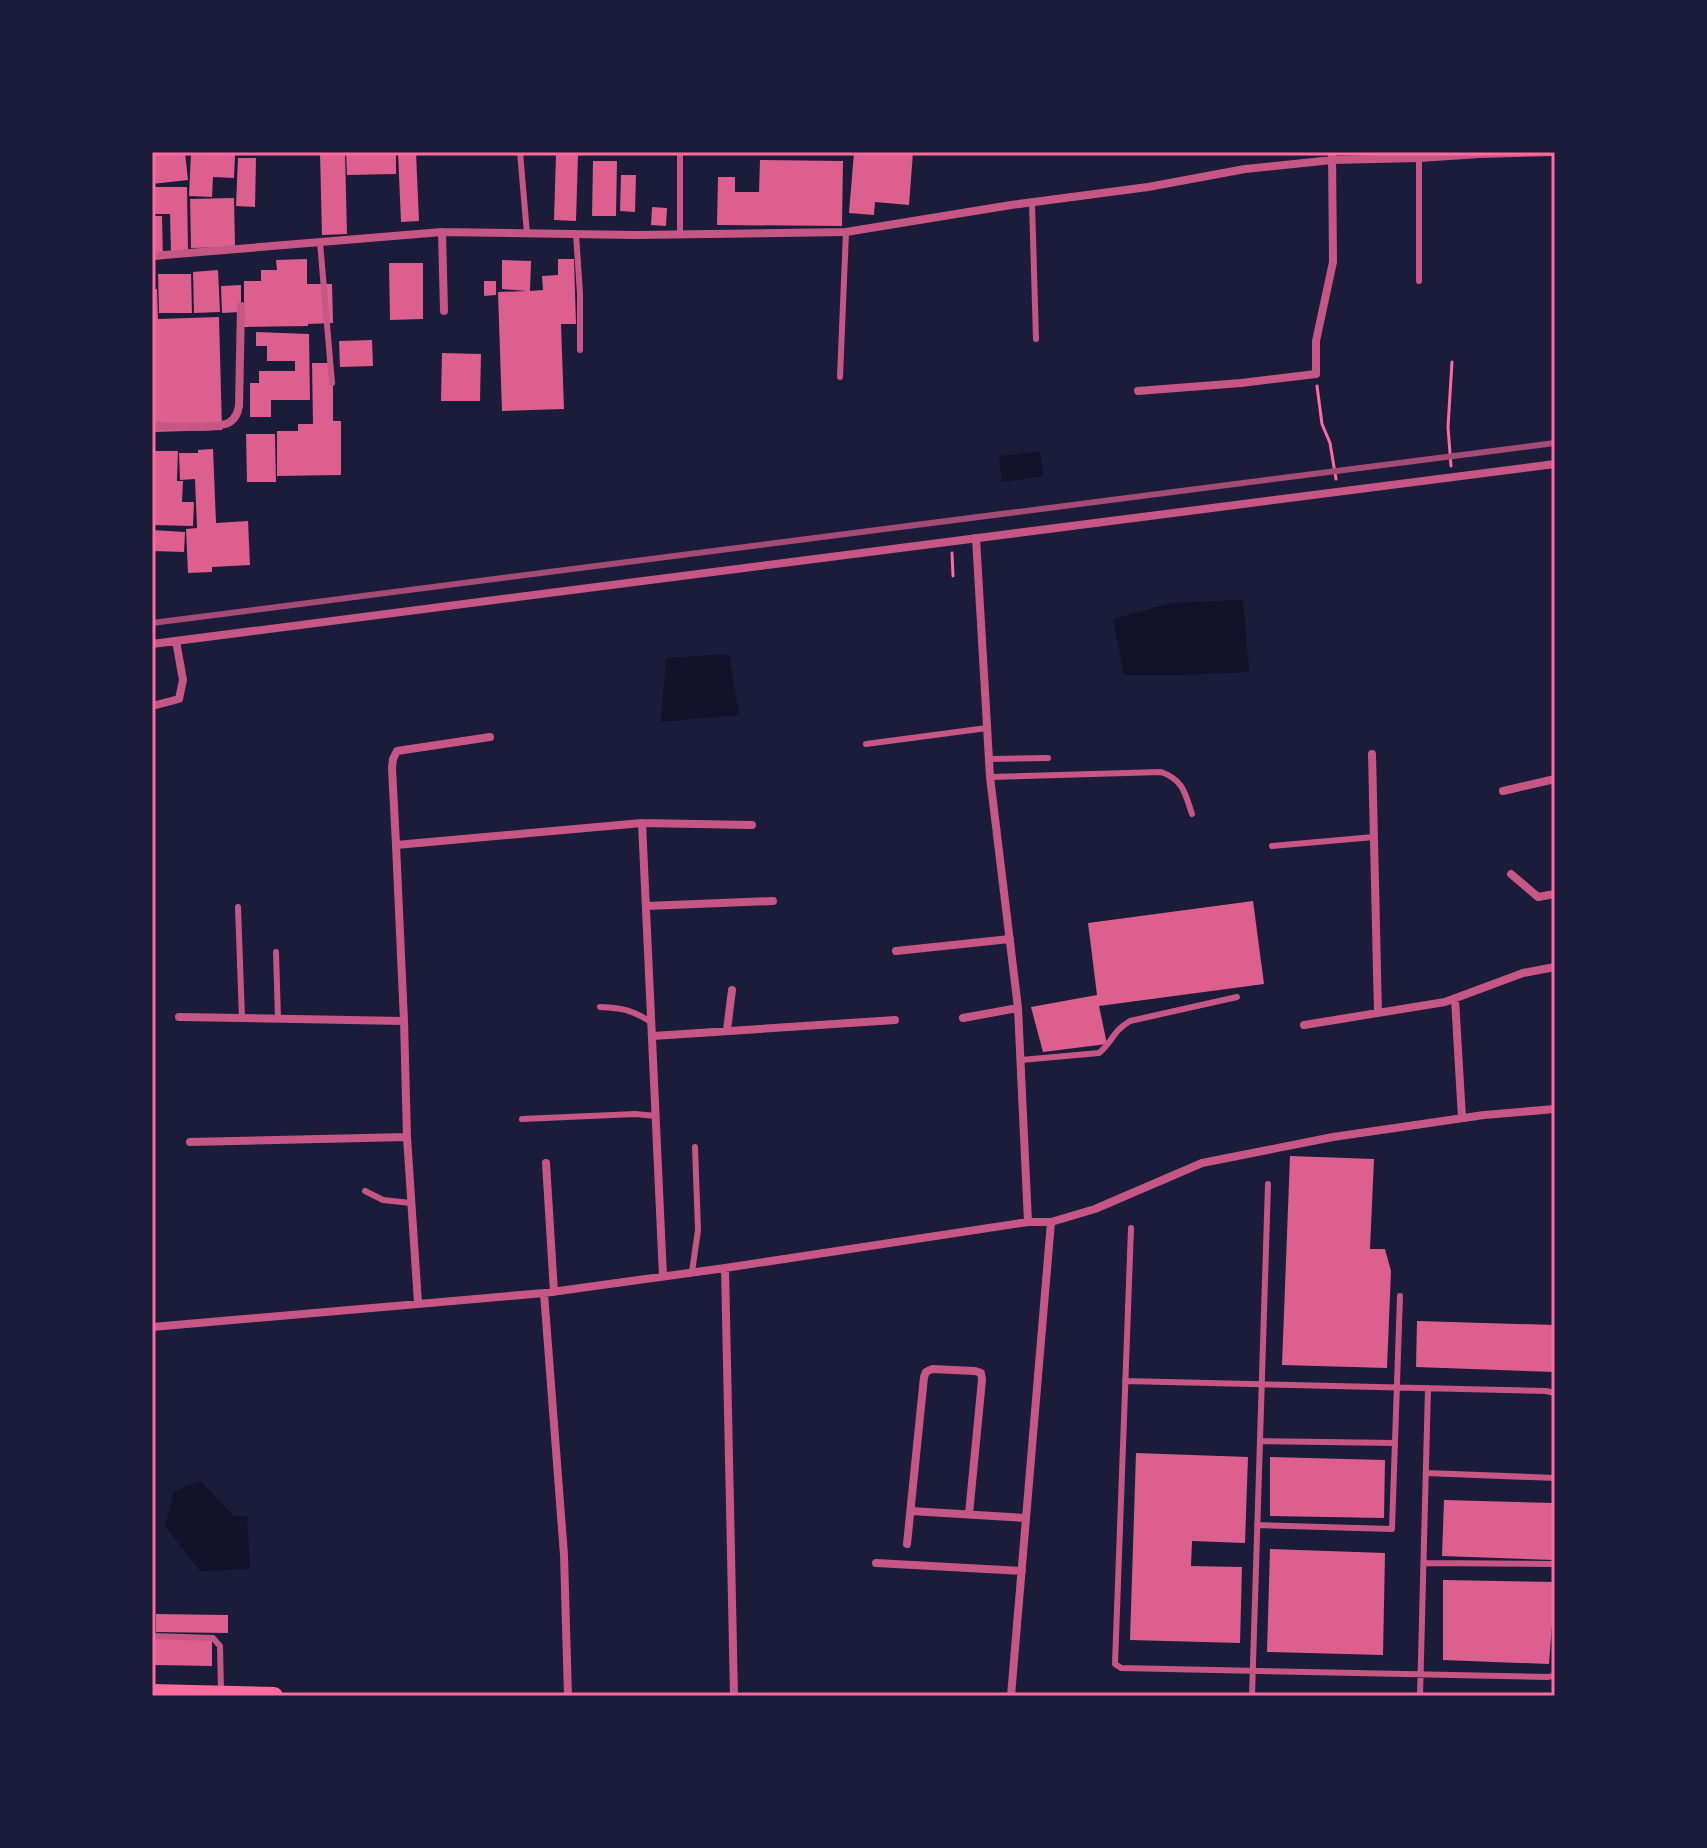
<svg xmlns="http://www.w3.org/2000/svg" width="1707" height="1848" font-family="'Noto Serif',serif">
<style>
.water{fill:#12122b}
.building{fill:#dd5f8e}
.lines{fill:none;stroke-linecap:round;stroke-linejoin:round}
.path{stroke:#ff6b9d;stroke-width:3}
.service{stroke:#c65784;stroke-width:6}
.minor{stroke:#c65784;stroke-width:8}
.trunk{stroke:#ff6b9d;stroke-width:18}
.rail{stroke:#a44b75;stroke-width:6}
.neatline{fill:none;stroke:#ff6b9d;stroke-width:3}
</style>
<rect width="100%" height="100%" fill="#1b1b3a"/>
<path class="water" d="M1040,452L1043,476L1002,482L999,456Z
M1243,600L1249,672L1181,675H1124L1113,619L1171,603Z
M729,654L739,715L661,722L666,658Z
M200,1481L234,1516H247L250,1569L200,1571L165,1526L174,1491Z"/>
<path class="building" d="M166,152H185L188,180L152,184V153Z
M191,152L235,154L234,178L213,177L212,197L189,196Z
M345,152L347,234L322,235L320,153Z
M346,152H396V174L347,175Z
M398,152H416L419,221L401,222Z
M854,152H913L909,205L875,202L874,215L849,213Z
M556,154L578,155L576,221L554,220Z
M238,158H256L255,207L236,206Z
M760,160L843,161L842,226L717,225L718,177H735V192H759Z
M593,161H617L616,216H592Z
M621,175H636L635,212L620,211Z
M152,187H187L188,252H171L170,214H152Z
M234,198L235,247L191,248L190,199Z
M652,207L667,208L666,226L651,225Z
M152,216H162L163,259L152,260Z
M307,259V284H332L333,323L308,324V326L244,327V281H261V270H277L276,260Z
M558,259H574L576,324H561L564,409L502,411L498,292L527,291L502,289V260L531,261L530,291L543,290L542,276L558,275Z
M389,263H423V319L390,320Z
M218,270L220,312L194,313L193,272Z
M158,274H191L192,313H159Z
M484,281H496V295L484,296Z
M241,285V312L222,313L221,286Z
M157,289L158,319L219,317L222,430L152,432V290Z
M256,332L309,334L310,400H271V417H250V383H259V371H295V361H267V346H256Z
M372,340L373,366L340,367L339,341Z
M442,353L481,354L480,401H441Z
M312,363H333V421H341V475L277,476V431H298V424H313Z
M246,434H275L276,482H247Z
M213,449L216,523L248,521L250,565L212,567V572L188,573L186,529L197,528L195,479L180,480L179,453H198V450Z
M152,451H178L177,481H183L182,502H194L193,526L152,525Z
M152,530L185,532L184,552L152,551Z
M1253,901L1264,984L1099,1006L1107,1044L1043,1052L1031,1007L1097,995L1088,923Z
M1290,1156L1374,1159L1370,1249H1385L1391,1271L1387,1368L1282,1365Z
M1417,1321L1555,1325V1372L1416,1367Z
M1136,1453L1248,1457L1245,1543L1192,1541L1191,1566L1242,1567L1240,1643L1130,1640Z
M1270,1457L1385,1460L1384,1518L1270,1516Z
M1444,1500L1555,1503L1554,1560L1442,1556Z
M1270,1549L1385,1553L1383,1655L1267,1652Z
M1443,1580L1555,1582L1549,1664L1443,1660Z
M156,1614L228,1615V1633L156,1632Z
M152,1639H212V1666L152,1665Z"/>
<g class="lines">
<path class="path" d="M1317,386L1322,424L1330,443L1336,479
M1451,466L1448,427L1452,362
M952,553L953,576"/>
<path class="service" d="M520,152L527,234
M1419,158V281
M1032,203L1036,339
M576,234L580,294V350
M680,234V153
M320,242L332,383
M840,377L846,232
M866,744L987,728
M989,759L1048,758
M990,777L1161,772C1184,780 1185,794 1192,814
M1272,846L1374,837
M238,907L242,1018
M276,952L278,1019
M600,1007C623,1008 632,1010 651,1022
M1021,1060L1099,1053C1113,1041 1113,1031 1130,1021L1237,997
M522,1119L635,1114L656,1116
M365,1191L383,1200L411,1203
M1131,1228L1115,1664L1121,1668L1547,1677L1554,1676L1555,1671
M692,1272L698,1230L695,1147
M1125,1381L1546,1391L1555,1393
M1260,1441L1395,1443
M1426,1473L1555,1478
M1257,1525L1392,1529L1400,1296
M1424,1563L1555,1564
M152,1636L213,1638L220,1646L221,1691
M1252,1696L1268,1184
M1420,1696L1428,1388"/>
<path class="minor" d="M1480,154L1555,152
M442,232L444,311
M152,256L442,232L635,235L846,232L1011,205L1148,187L1245,169L1332,160L1419,158L1480,154L1481,152
M1138,391L1241,383L1316,374V341L1333,262L1332,152
M152,426C168,426 218,430 230,422C236,418 238,412 239,406L241,306
M976,538L990,777L1018,1008L1028,1222
M152,644L1555,464
M152,706L179,699L183,680L176,641
M1372,754L1378,1013
M1503,791L1555,779
M642,823L752,825
M396,845L392,768L393,759L397,751L490,737
M1511,874L1538,897L1555,894
M646,906L773,901
M896,951L1010,939
M1455,999L1462,1118
M179,1017L404,1021
M963,1018L1018,1008
M1304,1025L1445,1002L1523,973L1555,967
M727,1030L732,990
M653,1036L895,1020
M190,1142L407,1137
M546,1163L554,1292
M725,1268L734,1696
M544,1293L564,1555L568,1696
M418,1303L407,1137L404,1021L396,845L642,823L663,1276
M152,1327L544,1293L725,1268L1028,1222H1051L1095,1209L1202,1163L1333,1137L1484,1115L1555,1109
M911,1511L1026,1518
M907,1544L924,1377L926,1372L932,1369L975,1371L981,1373L982,1380L969,1514
M876,1563L1022,1571
M1011,1696L1051,1222"/>
<path class="trunk" d="M152,1693L274,1696"/>
<path class="rail" d="M152,623L1555,443"/>
</g>
<rect width="1707" height="1848" fill="none" stroke="#1b1b3a" stroke-width="308"/>
<rect x="154" y="154" width="1399" height="1540" class="neatline"/>
</svg>
